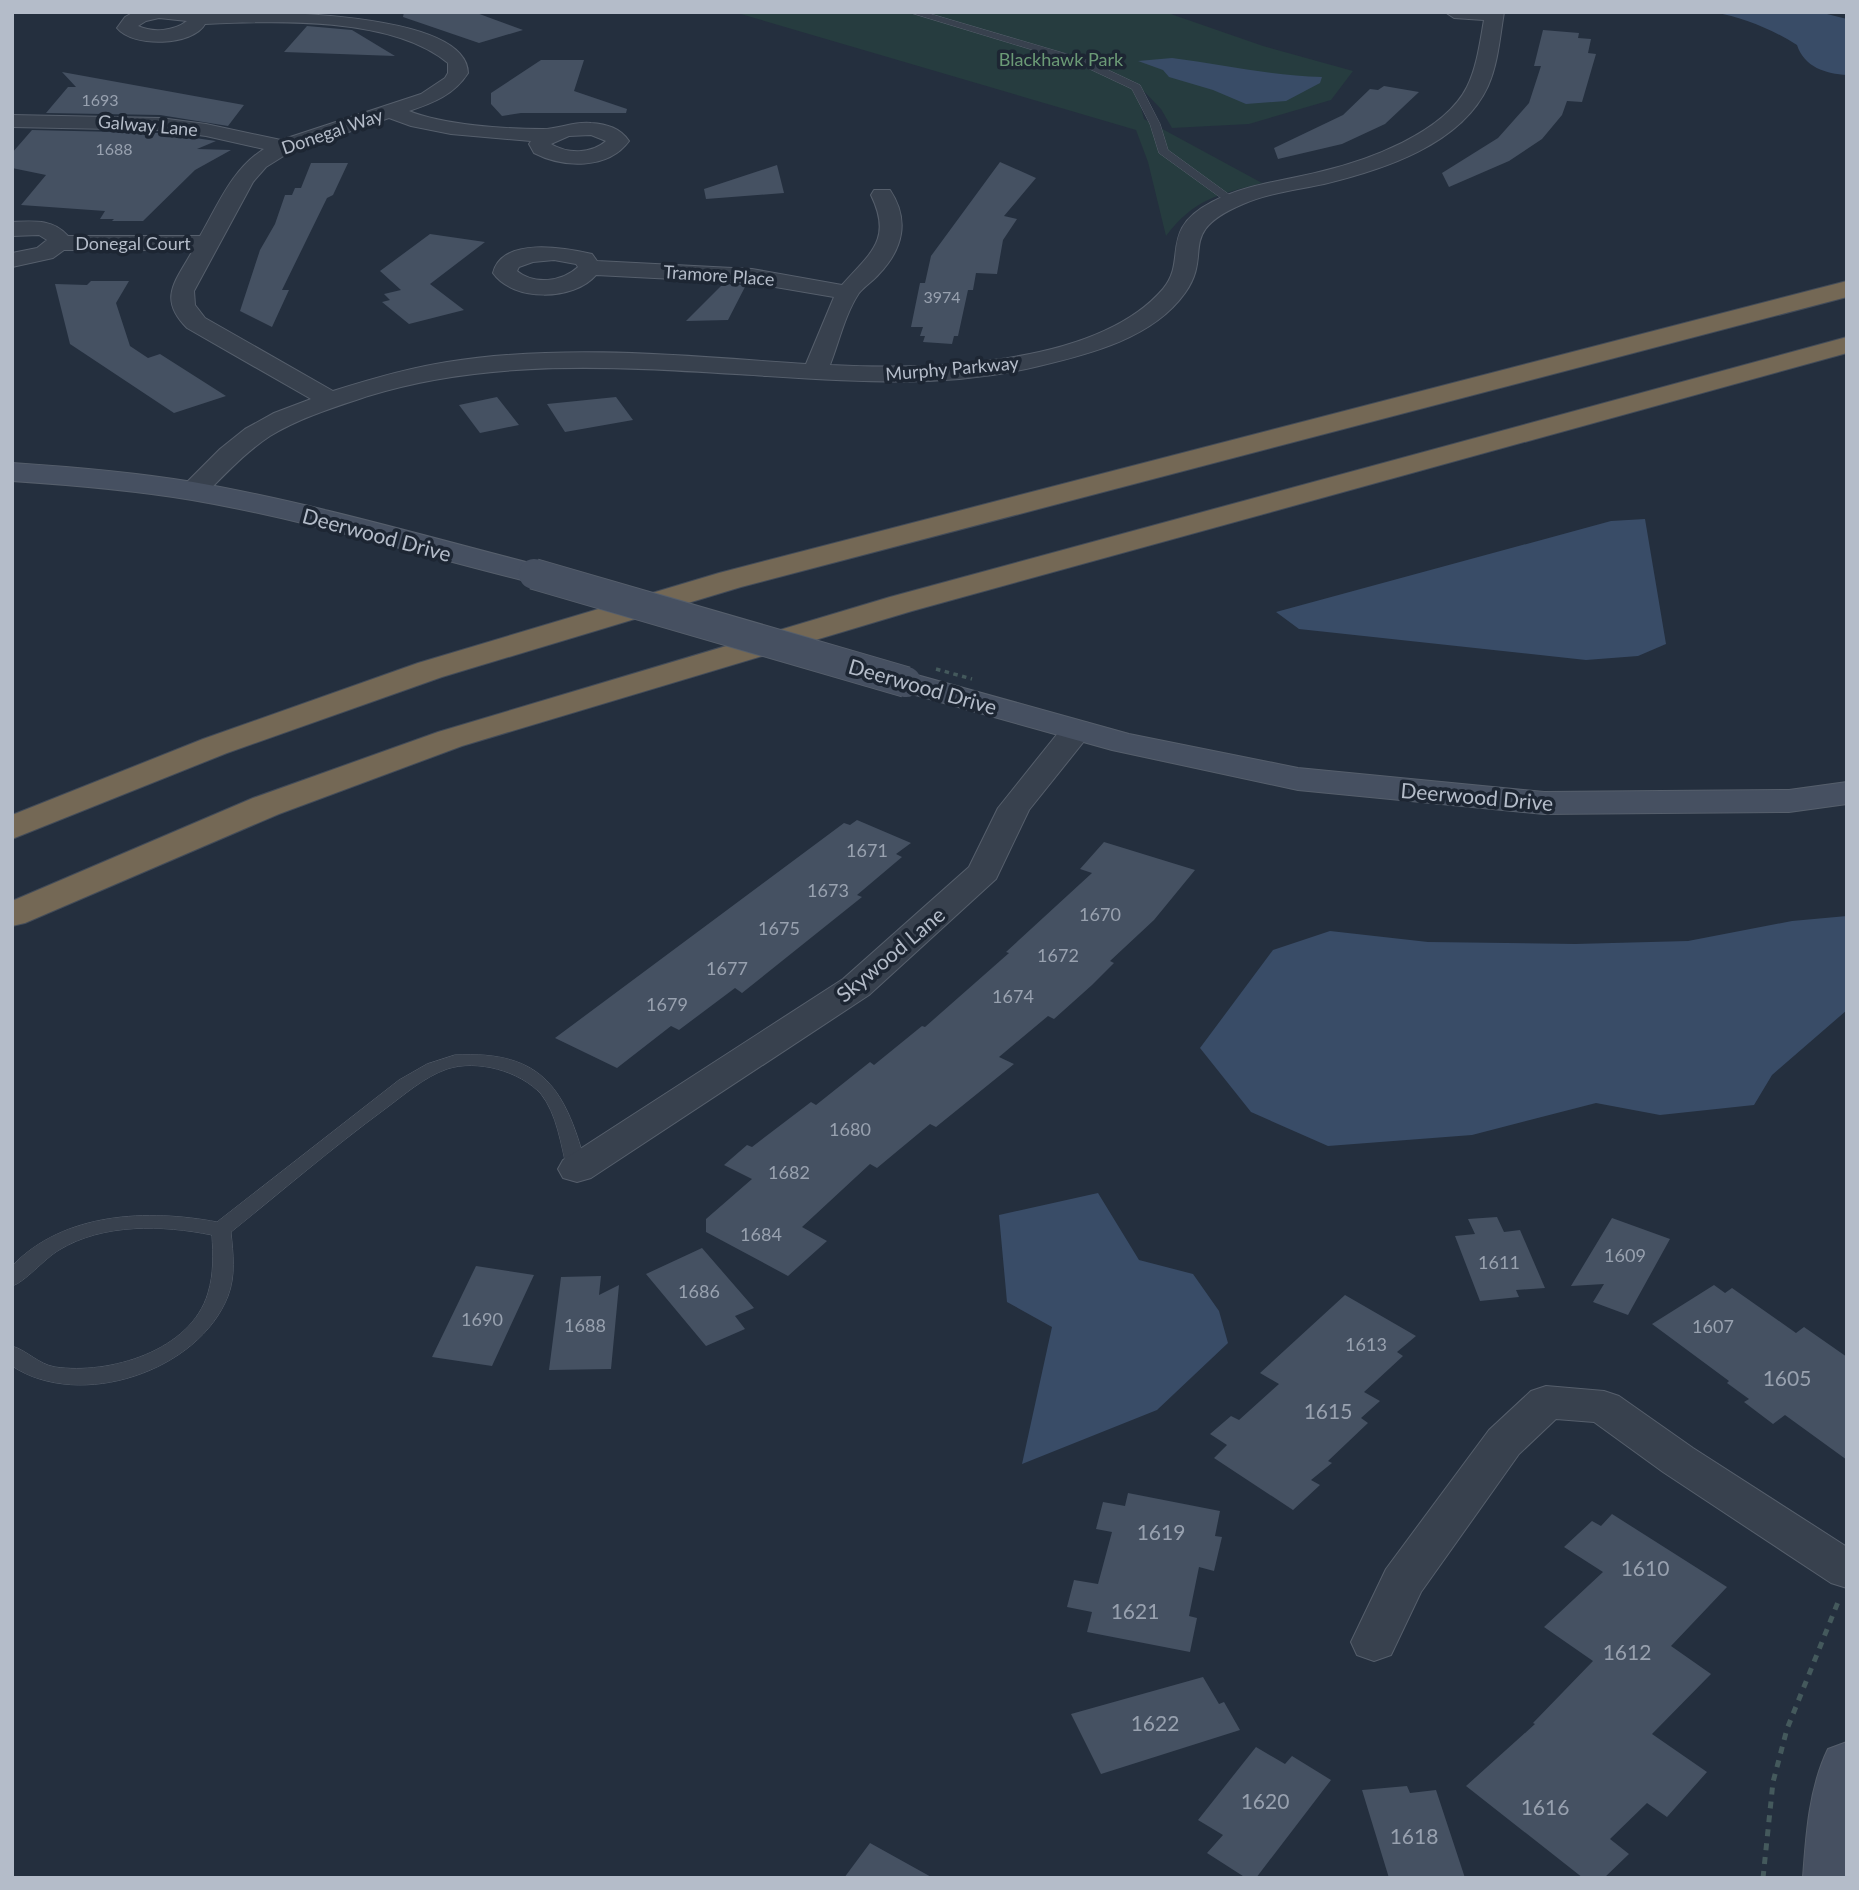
<svg xmlns="http://www.w3.org/2000/svg" width="1859" height="1890" font-family="Lato,sans-serif">
<style>
.green{fill:#263c3f}
.water{fill:#394c67}
.building{fill:#455162}
.lines{fill:none;stroke-linecap:round;stroke-linejoin:round}
.lane-casing{stroke:#565f6c;stroke-width:1}
.street-casing{stroke:#565f6c;stroke-width:2}
.secondary-casing{stroke:#565f6c;stroke-width:2}
.highway-casing{stroke:#434c59;stroke-width:2}
.path{stroke:#44595c;stroke-width:5;stroke-dasharray:7 7;stroke-linecap:butt}
.lane{fill:#38414e;fill-rule:evenodd}
.street{fill:#38414e;fill-rule:evenodd}
.secondary{fill:#465061;fill-rule:evenodd}
.highway{fill:#746855;fill-rule:evenodd}
.secondary-bridge-casing{stroke:#565f6c;stroke-width:32;stroke-linecap:butt}
.path-bridge{stroke:#44595c;stroke-width:3.5;stroke-dasharray:4.5 4.5;stroke-linecap:butt}
.secondary-bridge{stroke:#465061;stroke-width:30}
.labels{text-anchor:middle;dominant-baseline:central;stroke-width:7;stroke-linejoin:round;paint-order:stroke}
.far-number-label{font-size:16px;fill:#98a1af}
.far-park-label{font-size:18px;fill:#6b9a76;stroke:#1d2633}
.far-street-label{font-size:18px;fill:#b4bcc9;stroke:#1d2633}
.number-label{font-size:18px;fill:#98a1af}
.street-label{font-size:21px;fill:#b4bcc9;stroke:#1d2633}
.near-number-label{font-size:21px;fill:#98a1af}
</style>
<rect width="100%" height="100%" fill="#242f3e"/>
<path class="green" d="M734,12H1165L1263,46L1353,71L1331,100L1249,124L1172,128L1161,109L1134,81L1144,119L1262,183C1218,195 1195,198 1166,236L1148,162L1136,130Z"/>
<path class="water" d="M1714,12H1819L1847,19V75C1826,74 1804,67 1797,45C1772,29 1744,18 1714,12Z
M1172,58C1222,64 1271,76 1322,77L1320,83L1286,101L1246,104L1213,90L1169,77L1163,70L1138,61Z
M1645,519L1666,644L1638,656L1586,660L1299,629L1276,612L1611,521Z
M1847,916V1010L1772,1075L1754,1105L1660,1115L1596,1103L1472,1135L1328,1146L1251,1112L1200,1048L1273,950L1330,931L1428,942L1575,944L1688,941L1792,921Z
M1098,1193L1139,1260L1193,1274L1219,1311L1228,1343L1157,1410L1022,1464L1052,1327L1007,1302L999,1215Z"/>
<path class="building" d="M404,12H474L523,30L479,43L403,17Z
M307,26L352,30L395,56L284,52Z
M1543,30L1579,33L1578,38L1591,39L1588,53L1596,54L1582,102L1567,101L1562,115L1542,139L1509,161L1449,187L1442,173L1498,138L1529,103L1541,66H1534Z
M541,60H584L574,91L627,109L626,113H521L502,116L491,104V93Z
M62,72L244,105L228,126L160,115L46,113L68,87H76Z
M1384,86L1419,92L1385,124L1342,144L1278,159L1274,148L1343,115L1370,89L1378,90Z
M32,130L160,133L216,141L197,149L231,150L195,170L143,221H112L114,219H100L105,211L21,205L46,175L12,168V153Z
M1000,162L1036,178L1004,216L1017,219L1003,240L997,274L976,273L973,290H968L958,336H954L952,344L923,342L925,336H920L923,327H911L920,283H925L931,256Z
M311,163H348L333,195L327,198L282,290H289L272,327L240,311L260,250L275,224L285,195H292L295,188H301Z
M777,165L784,193L706,199L704,189Z
M430,234L485,242L430,284L464,310L409,324L382,302L390,300L384,294L401,290L380,271Z
M91,281H129L116,303L130,346L148,358L160,354L226,396L174,413L70,344L55,284L87,285Z
M723,284L746,285L728,320L686,321Z
M497,397L519,425L480,433L459,405Z
M616,397L633,420L565,432L547,404Z
M857,820L911,843L896,854L902,857L857,895L862,897L742,993L735,988L679,1030L671,1026L617,1068L555,1038L844,823L850,825Z
M1104,842L1195,870L1154,920L1110,961L1114,963L1092,985L1054,1019L1048,1016L999,1057L1014,1064L936,1127L930,1124L877,1168L870,1164L802,1227L827,1241L788,1276L706,1232V1219L752,1179L724,1165L747,1145L752,1147L811,1102L816,1105L870,1062L874,1065L922,1026L925,1027L1009,953L1006,952L1092,873L1080,869Z
M1497,1217L1504,1232L1520,1230L1545,1288L1516,1290L1519,1297L1480,1301L1455,1236L1475,1234L1468,1219Z
M1612,1218L1670,1239L1628,1315L1593,1302L1604,1284L1571,1286Z
M702,1248L754,1308L735,1316L745,1329L706,1346L646,1274Z
M476,1266L534,1275L492,1366L432,1357Z
M601,1276L599,1295L619,1285L611,1369L549,1370L561,1277Z
M1714,1285L1725,1293L1732,1288L1796,1333L1804,1327L1847,1357V1460L1785,1415L1773,1424L1744,1402L1749,1399L1727,1383L1729,1381L1652,1324Z
M1345,1295L1416,1336L1397,1352L1403,1356L1364,1392L1380,1401L1361,1418L1368,1423L1328,1461L1332,1463L1311,1480L1320,1485L1293,1510L1214,1458L1227,1445L1210,1434L1231,1416L1239,1420L1279,1384L1260,1373Z
M1128,1493L1220,1511L1215,1536L1222,1537L1214,1571L1199,1567L1189,1616L1197,1618L1190,1652L1087,1632L1092,1612L1067,1607L1074,1580L1098,1584L1112,1532L1096,1529L1103,1502L1125,1506Z
M1612,1514L1727,1587L1671,1646L1711,1674L1652,1734L1707,1772L1667,1817L1647,1803L1610,1839L1629,1854L1604,1878H1583L1466,1786L1535,1724L1533,1723L1593,1661L1544,1627L1603,1572L1564,1547L1592,1521L1601,1526Z
M1203,1677L1219,1704L1224,1702L1240,1730L1101,1774L1071,1714Z
M1256,1747L1285,1764L1292,1756L1331,1780L1256,1878H1246L1207,1853L1223,1835L1198,1820Z
M1407,1786L1410,1793L1436,1790L1465,1878H1389L1362,1790Z
M870,1843L933,1878H844Z"/>
<g class="lines">
<defs>
<path id="lane" d="M908,12H924L1087,60L1140,85L1160,124L1168,150L1238,201L1228,203L1159,153L1150,124L1132,89L1079,64Z
M455,1055C545,1050 566,1091 587,1169L584,1174H570L567,1169C561,1145 557,1114 541,1094C520,1071 477,1059 447,1069C424,1077 404,1095 385,1109C332,1148 282,1191 231,1232C233,1254 236,1275 228,1296C199,1371 80,1411 12,1366V1346C28,1351 38,1364 55,1367C109,1375 191,1351 208,1293C214,1273 213,1255 212,1235C163,1225 103,1223 59,1250C44,1259 25,1282 12,1286V1266C64,1212 148,1209 217,1222L399,1080L427,1064Z"/>
<path id="street" d="M134,12C188,12 467,0 468,73C454,95 433,103 409,111C444,125 505,129 543,129C559,129 574,121 591,123C607,124 620,128 629,141C608,170 563,168 534,153L529,144L531,141L451,134L411,126L389,118L290,152L266,167L253,182L194,291L195,305L205,318L333,391C371,379 408,368 447,362C566,343 687,356 806,364L834,297L752,283L596,275C574,301 513,302 493,273C502,236 566,248 592,254L597,261L752,269L842,285C870,253 893,240 871,195L874,190H890C910,220 903,249 879,274C873,281 865,286 859,293C845,314 839,342 830,365C925,370 1096,367 1163,289C1188,259 1158,230 1212,202C1246,184 1283,181 1319,172C1367,161 1444,133 1467,87C1477,67 1480,42 1484,20L1454,18L1445,12H1504C1500,36 1498,64 1488,86C1461,145 1382,170 1324,184C1296,190 1268,193 1243,204C1175,233 1214,252 1185,293C1153,338 1090,354 1039,366C949,388 858,382 767,376C634,368 497,356 368,396C335,407 299,418 270,436C244,453 224,476 202,497L192,499L182,497L178,491L220,449L245,429L274,413L311,399L187,328C157,298 176,281 193,250H64L53,258L12,267V253L37,248L47,240L39,235L12,236V222C34,221 53,219 68,236H200C218,205 232,169 264,149L206,136L160,130L12,127V115L160,118L206,124L281,140L421,94L445,78L448,73V63C392,16 275,21 205,24C193,46 133,48 117,28L125,17ZM159,18L187,21C174,31 153,33 138,26L146,21ZM591,135L606,141C591,154 568,154 551,144L569,136ZM554,260L576,264L578,267C562,282 534,285 517,271L519,267L533,262Z
M1077,721L1088,723L1093,730L1029,810L996,879L869,995L591,1178L577,1182L563,1178L558,1169L563,1160L843,979L969,867L998,808L1066,723Z
M1546,1386L1604,1391L1619,1396L1693,1448L1847,1547V1588L1831,1583L1663,1472L1594,1422L1556,1419L1519,1454L1421,1592L1391,1655L1374,1661L1357,1655L1351,1642L1386,1569L1489,1430L1531,1391Z"/>
<path id="secondary" d="M12,463C73,467 133,472 193,482C312,503 428,537 545,567L550,574L545,581L534,583C420,555 308,520 192,500C133,490 72,485 12,481Z
M906,672L1129,734L1298,768L1544,792L1789,790L1847,782V804L1789,812L1544,814L1298,790L1112,750L894,689L889,682L894,675Z
M1847,1742V1878H1803C1806,1835 1809,1788 1828,1749Z"/>
<path id="highway" d="M1847,281V297L741,587L442,677L227,753L12,839V815L203,739L418,663L719,573Z
M1847,337V353L912,611L462,746L279,814L25,923L12,926V901L253,798L438,732L890,597Z"/>
</defs>
<use href="#lane" class="lane-casing"/>
<use href="#street" class="street-casing"/>
<use href="#secondary" class="secondary-casing"/>
<use href="#highway" class="highway-casing"/>
<path class="path" d="M1763,1878L1773,1782L1787,1729L1838,1602"/>
<use href="#lane" class="lane"/>
<use href="#street" class="street"/>
<use href="#secondary" class="secondary"/>
<use href="#highway" class="highway"/>
<defs>
<path id="secondary-bridge" d="M534,574L906,682"/>
</defs>
<use href="#secondary-bridge" class="secondary-bridge-casing"/>
<path class="path-bridge" d="M936,669L972,679"/>
<use href="#secondary-bridge" class="secondary-bridge"/>
</g>
<g class="labels">
<g class="far-number-label">
<text x="100" y="99">1693</text>
<text x="114" y="148">1688</text>
<text x="942" y="296">3974</text>
</g>
<g class="far-park-label">
<text x="1061" y="59">Blackhawk Park</text>
</g>
<g class="far-street-label">
<text transform="translate(148 125) rotate(5)">Galway Lane</text>
<text transform="translate(332 131) rotate(-19)">Donegal Way</text>
<text x="133" y="243">Donegal Court</text>
<text transform="translate(719 275) rotate(4)">Tramore Place</text>
<text transform="translate(952 368) rotate(-5)">Murphy Parkway</text>
</g>
<g class="number-label">
<text x="867" y="850">1671</text>
<text x="828" y="890">1673</text>
<text x="1100" y="914">1670</text>
<text x="779" y="928">1675</text>
<text x="1058" y="955">1672</text>
<text x="727" y="968">1677</text>
<text x="1013" y="996">1674</text>
<text x="667" y="1004">1679</text>
<text x="850" y="1129">1680</text>
<text x="789" y="1172">1682</text>
<text x="761" y="1234">1684</text>
<text x="1625" y="1255">1609</text>
<text x="1499" y="1262">1611</text>
<text x="699" y="1291">1686</text>
<text x="482" y="1319">1690</text>
<text x="585" y="1325">1688</text>
<text x="1713" y="1326">1607</text>
<text x="1366" y="1344">1613</text>
</g>
<g class="street-label">
<text transform="translate(377 534) rotate(15)">Deerwood Drive</text>
<text transform="translate(923 686) rotate(16)">Deerwood Drive</text>
<text transform="translate(1477 796) rotate(5)">Deerwood Drive</text>
<text transform="translate(890 954) rotate(-40)">Skywood Lane</text>
</g>
<g class="near-number-label">
<text x="1787" y="1377">1605</text>
<text x="1328" y="1410">1615</text>
<text x="1161" y="1531">1619</text>
<text x="1645" y="1567">1610</text>
<text x="1135" y="1610">1621</text>
<text x="1627" y="1651">1612</text>
<text x="1155" y="1722">1622</text>
<text x="1265" y="1800">1620</text>
<text x="1545" y="1806">1616</text>
<text x="1414" y="1835">1618</text>
</g>
</g>
<rect width="1859" height="1890" fill="none" stroke="#b4bcc9" stroke-width="28"/>
</svg>
